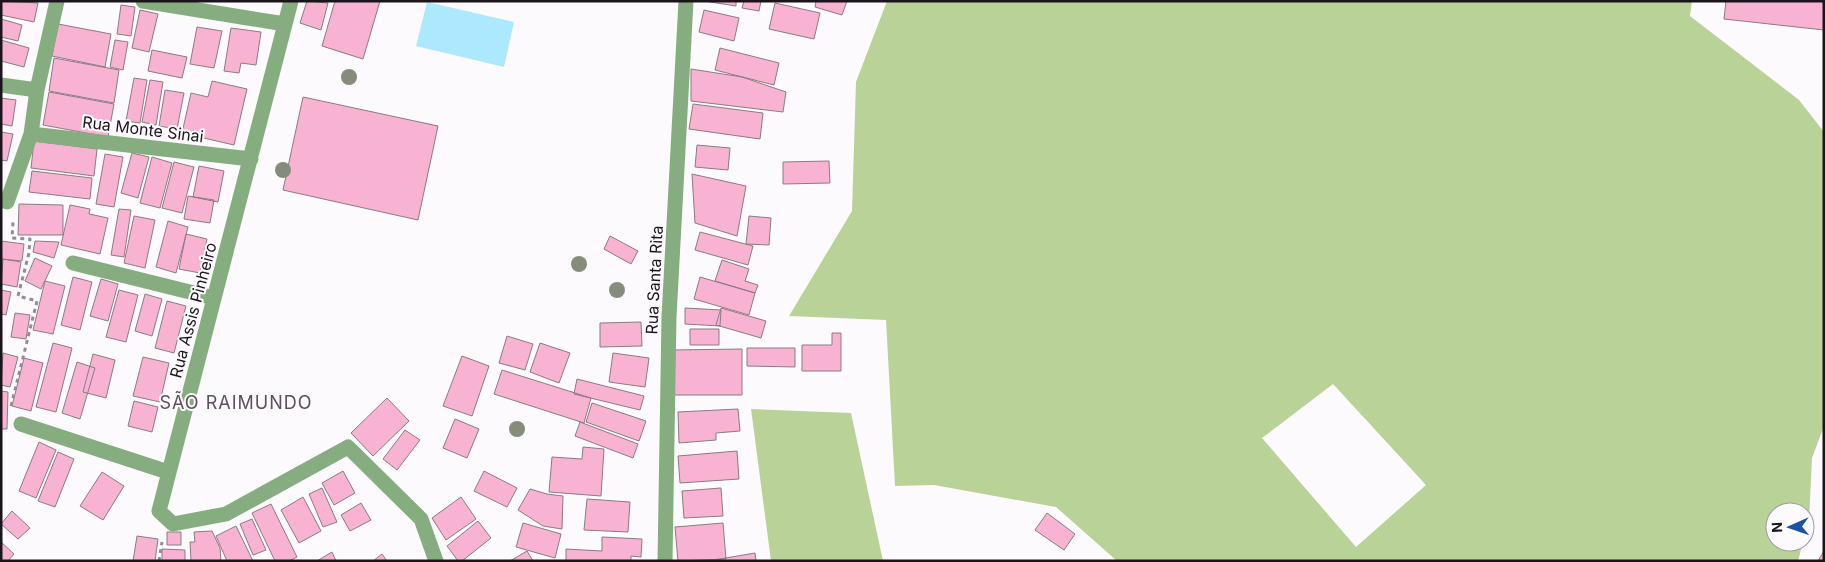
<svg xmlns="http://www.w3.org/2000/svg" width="1825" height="562" font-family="Inter,sans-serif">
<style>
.green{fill:#b9d298;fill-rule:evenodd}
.water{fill:#ade9fe}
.building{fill:#f9b3d2;stroke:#8d7a82}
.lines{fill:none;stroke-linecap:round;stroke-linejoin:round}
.path{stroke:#928e92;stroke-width:3;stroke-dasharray:4 4;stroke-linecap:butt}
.street{stroke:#86ad7f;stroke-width:15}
.tree{fill:#868c7b}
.labels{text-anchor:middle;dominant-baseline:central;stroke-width:4;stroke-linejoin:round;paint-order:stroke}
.street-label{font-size:16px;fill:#1a151a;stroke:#fdfafd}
.neighbourhood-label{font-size:18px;letter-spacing:1px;fill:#5e505c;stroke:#fdfafd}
</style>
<rect width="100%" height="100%" fill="#fdfafd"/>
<path class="green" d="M887,1H1692L1690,16L1799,100L1824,132V426L1812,458L1809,521L1805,535V512H1775V542H1803L1798,561H1117L1056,507L934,485L895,486L886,320L789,316L852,211L856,82ZM1333,384L1426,485L1356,547L1262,438Z
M751,409L851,413L883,561H771Z"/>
<path class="water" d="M427,2L514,22L504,67L416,46Z"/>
<path class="building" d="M1,1L38,3L34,22L1,15Z
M307,1L328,3L321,30L300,23Z
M335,1H380L363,59L322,46Z
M704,1H736V6Z
M744,1H761L759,11L742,8Z
M816,1H847L842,15L815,7Z
M1726,1H1820L1824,3V30L1724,19Z
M775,3L820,13L814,39L769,29Z
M121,5L135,7L131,36L117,34Z
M140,10L158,14L149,52L132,48Z
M704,10L739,18L734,41L699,32Z
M1,19L22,25L18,41L1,37Z
M58,24L111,34L105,67L52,56Z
M197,27L222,31L214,68L190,64Z
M231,28L261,32L256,65L241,63L239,73L224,71Z
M1,40L29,48L24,67L1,61Z
M115,40L128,42L123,70L110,67Z
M720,48L779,63L774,85L715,70Z
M152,50L187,57L182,78L148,71Z
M54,58L119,70L114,103L49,91Z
M691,69L742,77L786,92L783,112L691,101Z
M134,78L147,80L140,123L126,121Z
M150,80L163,82L156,125L142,122Z
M212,81L247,89L234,145L182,133L191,93L208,97Z
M165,90L184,93L177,129L159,126Z
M49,92L114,104L108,137L43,125Z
M303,97L438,126L418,220L283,190Z
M1,98L16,100L12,126L1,124Z
M693,104L763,113L760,139L689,129Z
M1,132L13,134L7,161L1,160Z
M34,141L97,149L94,176L31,168Z
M697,145L730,148L728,170L695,167Z
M132,153L149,157L138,198L121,193Z
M105,154L123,157L114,207L96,204Z
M152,157L172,163L160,208L140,203Z
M829,161L830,183L783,184V162Z
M174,162L194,167L182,213L162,208Z
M199,166L224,171L218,202L193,197Z
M32,171L92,178L90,199L29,192Z
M692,174L746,186L737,236L695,223Z
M188,196L214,200L210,223L184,219Z
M19,204L63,205V235H18Z
M70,205L90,209L89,214L108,218L100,254L61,245Z
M119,209L131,210L124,257L111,255Z
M134,216L155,220L145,268L124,263Z
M749,216L771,218L769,245L746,244Z
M168,221L188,227L176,273L156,267Z
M700,232L753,246L748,265L695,250Z
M186,234L207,239L200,273L179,269Z
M610,236L638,251L631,264L604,249Z
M1,241L24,244L22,261L1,259Z
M35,241L59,242L54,258L33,252Z
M35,258L52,266L41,289L25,281Z
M3,259L21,262L17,287L1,284Z
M722,260L749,269L745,281L758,285L755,293L715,281Z
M73,277L92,282L80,330L61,325Z
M700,277L755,293L749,315L694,299Z
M101,279L118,284L108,321L90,316Z
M45,281L65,286L53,334L33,330Z
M1,290L11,292L6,315L1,314Z
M119,290L138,295L126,342L106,337Z
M145,294L162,299L152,336L135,331Z
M167,301L186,306L174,353L155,348Z
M685,308L721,310L720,326L685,324Z
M721,308L766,321L761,338L716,325Z
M15,313L30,315L26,339L11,337Z
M641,322L642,346L600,347V323Z
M690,329H719V345H690Z
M832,333H841V371H802V345H832Z
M507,336L533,344L525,370L499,363Z
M53,343L72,348L56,412L36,407Z
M540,343L570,353L559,383L530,372Z
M747,348H795V367L747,366Z
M742,349V395H674L673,350Z
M3,353L18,357L10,387L1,385Z
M613,353L649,358L645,387L609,382Z
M93,354L115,360L106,398L83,392Z
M462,356L489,366L472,416L443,406Z
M143,357L169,363L160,402L133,396Z
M24,358L43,363L31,411L12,406Z
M77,362L95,368L80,419L62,413Z
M502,370L591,398L584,423L494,394Z
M577,379L644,396L640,410L574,394Z
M1,391L8,392L7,429H1Z
M387,398L409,421L373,456L351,433Z
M134,401L158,407L152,432L128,426Z
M592,403L646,421L639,441L586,422Z
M738,409L740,431L716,433V440L679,443L678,412Z
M455,419L479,429L467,458L443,448Z
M580,422L638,444L633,458L575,436Z
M405,430L420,440L397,470L383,459Z
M39,442L56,450L36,498L19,491Z
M583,447L604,449L601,496L549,492L552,457L582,459Z
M737,451L739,479L680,483L678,456Z
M58,452L74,459L55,507L38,501Z
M343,471L355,493L334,505L322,483Z
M484,471L517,488L507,507L474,491Z
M102,472L124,486L103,520L80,506Z
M322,488L337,522L323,527L309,494Z
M721,488L723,516L684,518L682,491Z
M530,489L547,494L563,496L562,529L543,526L518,510Z
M303,497L321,531L299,543L281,510Z
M461,497L476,519L446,540L432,518Z
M587,499L630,502L628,532L584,530Z
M361,503L371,520L350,531L341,515Z
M271,504L297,557L289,561H275L252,513Z
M12,511L30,528L18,539L1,524Z
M1047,513L1075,534L1064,550L1035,530Z
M252,519L266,550L253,555L240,524Z
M478,521L491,538L462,561H458L447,546Z
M523,523L561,534L555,558L516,547Z
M723,523L726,559L678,561L675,527Z
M236,526L253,561H227L216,536Z
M212,531L220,548L221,561H191L190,542H195L194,532Z
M167,532H181V545H167Z
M137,536L158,539L155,561H133Z
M602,537L642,539L641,557L631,556V561H566V549L602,551Z
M1,542L14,554L8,561H1Z
M162,549L185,550V561H162Z
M527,551L533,561H510Z
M1824,551V561H1818Z
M332,552L336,561H317Z
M755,553L756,561H708Z
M382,554L387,561H373Z"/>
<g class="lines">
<path class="path" d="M11,406L37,301L18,296L29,253L30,239L12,238L13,222
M159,561L162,542"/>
<path class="street" d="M143,1L285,24
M291,1L159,511L173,524L226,514L348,447L421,519L436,561
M1,85L37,90
M31,134L251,159
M7,202L31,134L37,90L57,1
M73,263L214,298
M21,424L168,472
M665,561L669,317L686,1"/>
</g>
<g class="tree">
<circle cx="349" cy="77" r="8"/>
<circle cx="283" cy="170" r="8"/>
<circle cx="579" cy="264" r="8"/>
<circle cx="617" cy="290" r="8"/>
<circle cx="517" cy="429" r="8"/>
</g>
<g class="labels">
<g class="street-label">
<text transform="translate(143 129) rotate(7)">Rua Monte Sinai</text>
<text transform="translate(654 280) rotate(-87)">Rua Santa Rita</text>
<text transform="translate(193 310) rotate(-75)">Rua Assis Pinheiro</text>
</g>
<g class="neighbourhood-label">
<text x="236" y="402">SÃO RAIMUNDO</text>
</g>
</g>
<rect width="1825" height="562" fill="none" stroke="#1a151a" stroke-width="5"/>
<g transform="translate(1790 527) rotate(268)"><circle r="24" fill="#fdfafd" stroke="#a29ea2"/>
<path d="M0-4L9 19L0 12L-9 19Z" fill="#1a53a4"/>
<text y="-8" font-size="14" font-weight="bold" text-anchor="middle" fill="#1a151a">N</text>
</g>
</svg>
